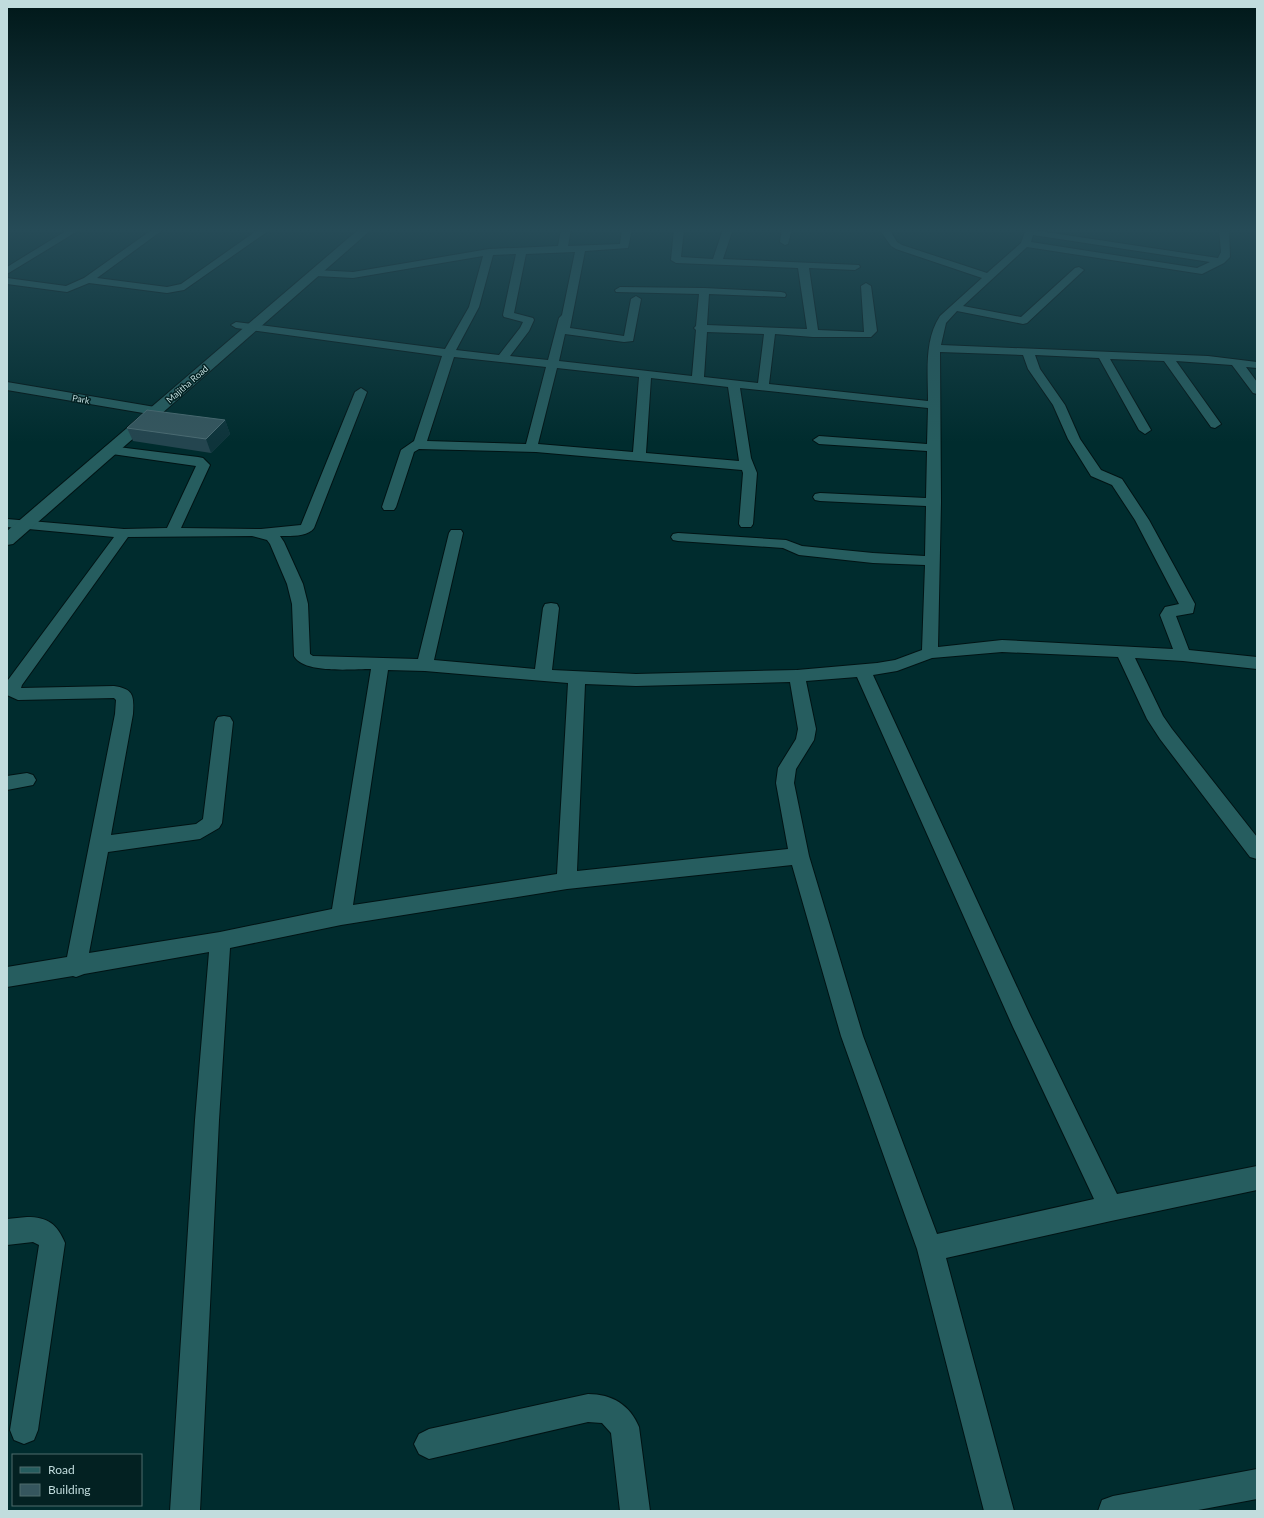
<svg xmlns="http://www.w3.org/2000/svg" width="1264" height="1518" font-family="Lato,sans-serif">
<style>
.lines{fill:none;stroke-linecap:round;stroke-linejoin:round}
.minor-casing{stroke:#001314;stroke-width:2}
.secondary-casing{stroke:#001314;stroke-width:2}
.minor{fill:#265d5f;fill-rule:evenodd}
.secondary{fill:#265d5f;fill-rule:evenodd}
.wall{fill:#24454f}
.shaded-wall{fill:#0e343b}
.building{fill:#35565e;stroke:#4b6b72}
.labels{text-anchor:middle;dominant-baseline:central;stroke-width:3;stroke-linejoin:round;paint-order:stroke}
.far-street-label{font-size:9px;fill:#c1dcdd;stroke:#032122}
</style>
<rect width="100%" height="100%" fill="#002c2e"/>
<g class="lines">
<defs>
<path id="minor" d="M69,229H81L7,274V267Z
M153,229H164L97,278L167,287L181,284L259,229H271L184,290L167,293L89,283L67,292L7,284V278L66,286L84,278Z
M561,229H571L568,246L620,244L622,229H632L628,248L585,251L570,328L624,336L631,299L636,296L641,299L633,341L624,342L565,334L559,361L692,376L696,330L694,328L696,326L699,294L616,292L615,290L620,287L704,288L781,292L785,293L786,295L785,297L709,294L707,325L807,329L798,268L676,263L671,260L674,229H684L681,257L713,259L723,229H733L723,259L859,265L860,267L855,270L809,268L818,330L864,332L861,286L866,283L871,286L877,331L871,337H813L775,334L769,384L928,401C928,373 924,340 940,316L982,278L896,249L891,246L879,229H889L897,242L902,245L987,273L1021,243L1026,229L1218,258L1221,252L1219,229H1229L1230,257L1224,263L1202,274L1027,247L963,306L1021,317L1075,268L1079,267L1084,270L1027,323L1023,324L957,311L946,323L941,345L1208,356L1257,362V368L1246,367L1257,382V394L1253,393L1232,365L1176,361L1221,424L1215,428L1211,427L1164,361L1110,359L1151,430L1145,434L1139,430L1099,358L1035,355L1040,369L1065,405L1080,439L1101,470L1122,479L1149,520L1195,604L1193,613L1176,616L1189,650L1257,657V669L1183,661L1135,658L1163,716L1172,729L1257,837V859L1250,857L1160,739L1147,719L1118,657L1002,652L932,658L897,671L873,675L1029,1013L1117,1194L1257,1166V1190L1111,1221L946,1258L1014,1511H984L917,1249L841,1036L792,865L567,889L341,925L230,948L219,1120L200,1511H170L195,1120L209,952L84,974L76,977L73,976L7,987V967L67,957L115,714L116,700L114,698L18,700L7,695L8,680L114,537L7,527V519L124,529L167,528L196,466L105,453L103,450L105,447L110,446L198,457L203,458L210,465L181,528L261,529L301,525L355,392L361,388L367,392L314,528C308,537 290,536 280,536L284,542L303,584L308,604L310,654L313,656L418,659L449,533L451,530H461L463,533L434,660L535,669L543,608L545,604L551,603L557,604L559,608L552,670L636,674L797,670L877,663L895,660L922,650L925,565L873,563L799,555L783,548L678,541L673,540L671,537L673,534L678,533L786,540L802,546L873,553L925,556L926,506L820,501L815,500L813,497L815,494L820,493L926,498L927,451L819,444L813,440L819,436L927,444L928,408L740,388L751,458L757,473L753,524L751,527H741L739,524L743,473L742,470L536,452L419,449L414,452L396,507L394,510H384L382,507L401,450L414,441L442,356L236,328L231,325L236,322L445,349L469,307L483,256L353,278L316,276L311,273L316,270L353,272L489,249L558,246ZM1033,235L1210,262L1197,268L1031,242ZM575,252L562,315L559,318L548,360L510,356L529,331L534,320L533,318L514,313L526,254ZM516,254L503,315L504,317L523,322L520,328L499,355L456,350L479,307L493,255ZM707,332L764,334L758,383L704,377ZM940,352L1023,355L1028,369L1053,405L1068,439L1091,476L1112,485L1135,520L1179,604L1165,607L1160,615L1173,649L1002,640L938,647L941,502ZM454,357L546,367L526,444L427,441ZM557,368L639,377L633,452L538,444ZM651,378L728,387L739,461L646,453ZM252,536L267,540L270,544L287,584L292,604L294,656C304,674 352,669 371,669L332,909L220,932L89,953L108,852L200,839L219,828L222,823L233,722L230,717L224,716L218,717L215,722L203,819L196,824L111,835L133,714C134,696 134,689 114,686L21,688L22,685L128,537ZM388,670L425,671L568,683L557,874L353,905ZM857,677L1013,1027L1094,1199L937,1234L863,1036L809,856L794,783L796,769L814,740L816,729L806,681ZM790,682L798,729L796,739L778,768L776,783L788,849L577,871L585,684L636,686Z
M782,229H792L788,244L785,245L780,242Z
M7,382L155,407L161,411L155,415L7,390Z
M27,773L33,775L36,780L33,785L7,790V776Z
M27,1217C48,1217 57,1224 65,1243L38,1430L34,1440L24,1444L14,1440L10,1430L39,1245L33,1242L7,1245V1219Z
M588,1394C612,1394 630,1405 639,1427L650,1511H620L611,1433L602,1423L588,1422L429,1459L419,1454L414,1444L419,1434L429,1429Z
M1257,1469V1499L1193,1511H1098L1102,1500L1113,1496Z"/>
<path id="secondary" d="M359,229H372L13,544L7,545V531Z"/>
</defs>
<use href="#minor" class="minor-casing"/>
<use href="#secondary" class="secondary-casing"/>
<use href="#minor" class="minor"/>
<use href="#secondary" class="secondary"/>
</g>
<path class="wall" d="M225,420L230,434L211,453L133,441L127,428Z"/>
<path class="shaded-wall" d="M225,420L230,434L211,453L206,439Z"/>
<path class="building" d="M147,410L225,420L206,439L127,428Z"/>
<linearGradient id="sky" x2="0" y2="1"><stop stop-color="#001819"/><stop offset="0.52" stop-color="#264b57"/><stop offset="1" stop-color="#264b57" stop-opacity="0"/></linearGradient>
<rect width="1264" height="442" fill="url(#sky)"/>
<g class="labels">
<g class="far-street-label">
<text transform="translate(187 384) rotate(-41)">Majitha Road</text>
<text transform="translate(81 399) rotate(10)">Park</text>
</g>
</g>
<rect width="1264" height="1518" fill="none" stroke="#c1dcdd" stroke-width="16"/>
<rect x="12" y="1454" width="130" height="52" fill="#032122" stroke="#4f6c6d"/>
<rect x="20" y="1467" width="20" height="6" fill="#265d5f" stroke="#4f6c6d"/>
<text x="48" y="1474" font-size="12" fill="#c1dcdd">Road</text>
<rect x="20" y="1484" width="20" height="12" fill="#35565e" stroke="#4f6c6d"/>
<text x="48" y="1494" font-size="12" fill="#c1dcdd">Building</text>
</svg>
